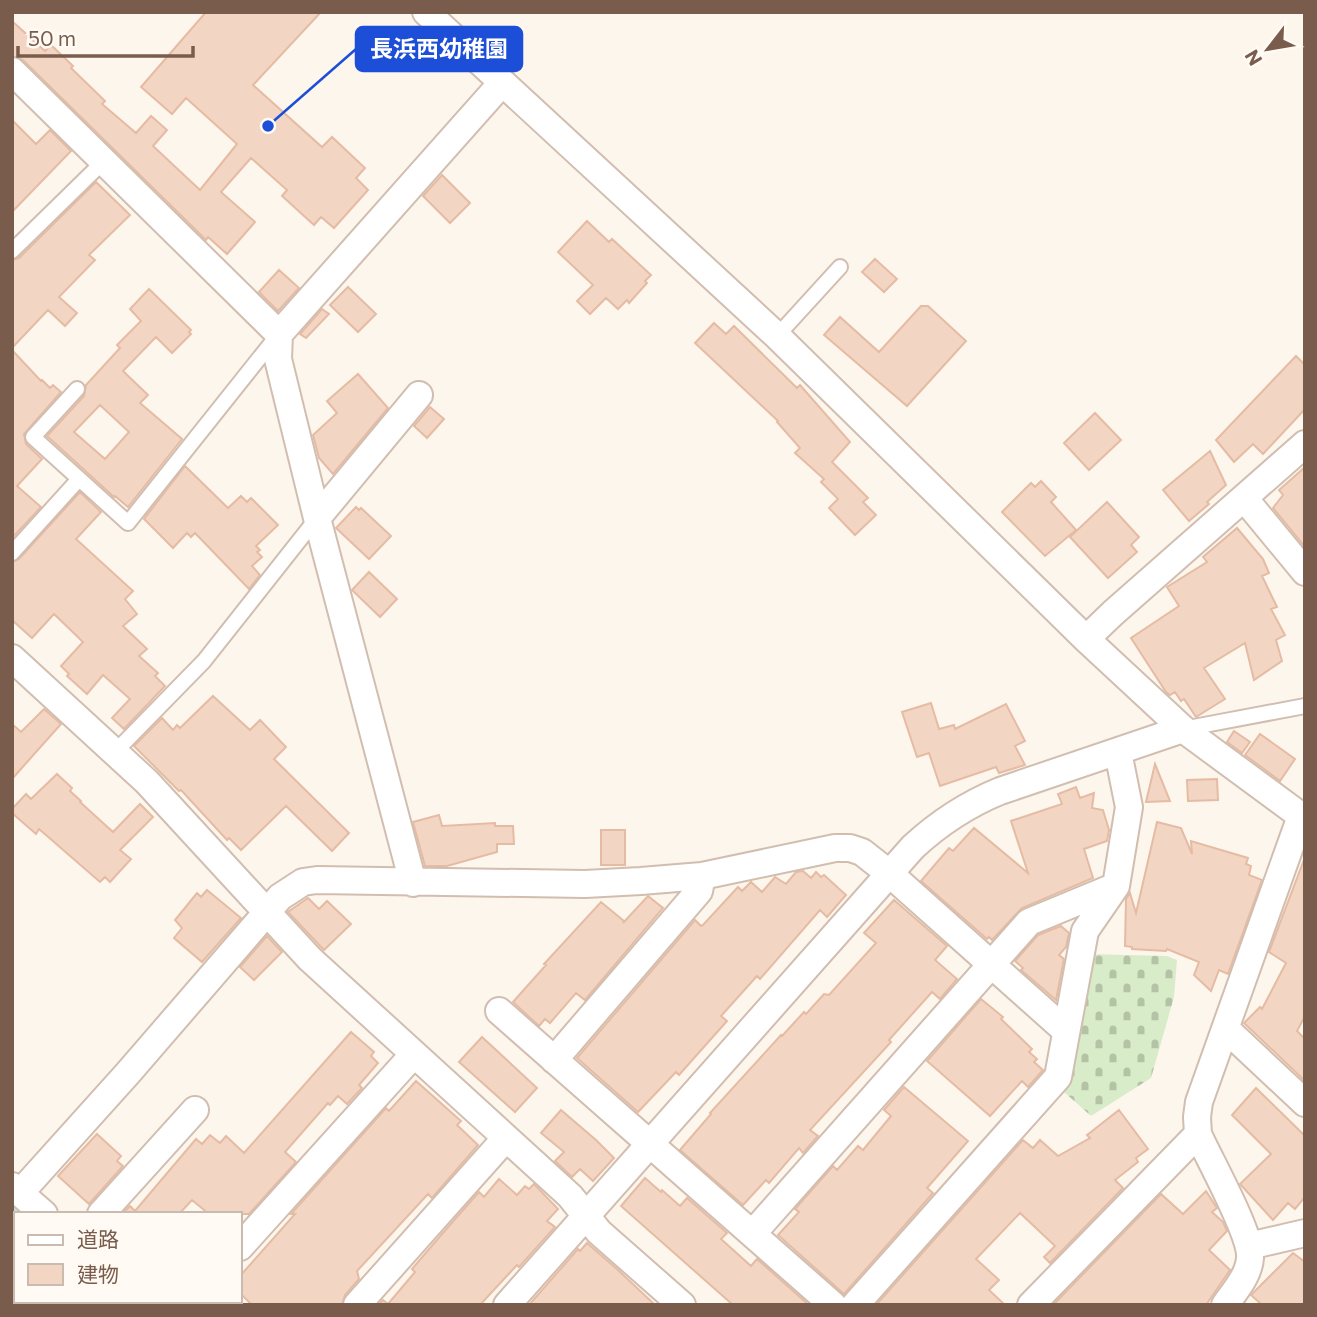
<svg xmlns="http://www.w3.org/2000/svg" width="1317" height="1317" font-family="Commissioner,'Noto Sans JP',sans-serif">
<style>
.cemetery{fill:url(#cemetery-stones)}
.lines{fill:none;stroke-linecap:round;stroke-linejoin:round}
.river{stroke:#bfe3e8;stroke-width:42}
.building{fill:#f3d5c3;stroke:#e6bba3;stroke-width:2;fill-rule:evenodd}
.lane-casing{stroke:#d1beb0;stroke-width:18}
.street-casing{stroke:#d1beb0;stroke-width:30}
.lane{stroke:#fff;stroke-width:14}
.street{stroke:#fff;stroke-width:26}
.leader{fill:none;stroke:#1d4ed8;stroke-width:2.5}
.callout-dot{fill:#1d4ed8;stroke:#fffaf3;stroke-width:2.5}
.callout{fill:#1d4ed8;stroke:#1d4ed8;stroke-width:2.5}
.callout-label{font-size:23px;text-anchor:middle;font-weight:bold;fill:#fff}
</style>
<defs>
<pattern id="cemetery-stones" width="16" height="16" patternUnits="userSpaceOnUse" patternTransform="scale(1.75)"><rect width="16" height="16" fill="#d8ecc9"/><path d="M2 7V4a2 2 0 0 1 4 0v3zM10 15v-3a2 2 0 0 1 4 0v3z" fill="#b4c2a5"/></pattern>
</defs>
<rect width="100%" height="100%" fill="#fdf6ec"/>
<path class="cemetery" d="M1086,954L1167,956L1177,960L1174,997L1151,1078L1091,1116L1064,1092L1068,1087Z"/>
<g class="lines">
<path class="river" d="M16,1212L18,1214
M119,1301L123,1305"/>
</g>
<path class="building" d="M206,12H321L253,85L322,147L332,137L365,168L356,178L368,190L334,228L321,217L314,225L282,196L287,190L251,158L221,192L255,222L227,254L208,237L206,240L23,60L12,56V21L45,51L51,45L73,66L71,68L105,101L102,104L136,133L151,116L167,130L153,146L200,190L237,144L186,98L172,114L141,87Z
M12,120L36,144L50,130L71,151L12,212Z
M442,175L470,203L450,223L423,196Z
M96,182L130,215L89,255L95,260L59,297L77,313L65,326L48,310L12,348V260L19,258Z
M587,221L609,242L612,239L651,275L645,281L647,283L629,303L627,300L618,309L606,298L590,314L577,301L593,285L558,252Z
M875,259L897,279L884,292L862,272Z
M279,270L299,288L278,311L259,292Z
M348,287L376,314L358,332L330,305Z
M149,289L191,330L189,332L191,334L172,353L156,337L123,371L148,395L140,403L182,439L128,507L115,496L114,497L47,436L84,396L86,385L120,348L117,345L141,321L130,309ZM100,405L129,432L105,459L74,432Z
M921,306H928L966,341L907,406L824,335L840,317L879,352Z
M322,309L329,314L306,338L300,334Z
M714,323L726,334L734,326L797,388L800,385L850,442L832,462L868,498L863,502L876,515L855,535L829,508L838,499L821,482L824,479L795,453L800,448L777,422L778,421L695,343Z
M12,350L41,381L42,380L50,388L53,385L61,392L24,434L26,444L42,459L17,486L41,507L12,538Z
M1296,356L1305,365V409L1263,454L1253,444L1234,462L1216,440Z
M358,374L388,408L333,474L319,458L313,435L337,413L327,401Z
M430,407L444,419L427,438L414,426Z
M1095,413L1121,440L1089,470L1064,443Z
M1210,451L1226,485L1207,502L1209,504L1189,521L1163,490Z
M185,466L228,508L241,496L247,502L251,498L278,525L256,546L260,550L257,552L262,557L252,566L260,575L249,589L195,533L191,537L187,533L173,548L144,519Z
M1305,467V547L1273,508L1283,495L1279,490Z
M1041,481L1056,497L1051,502L1076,530L1045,556L1002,512L1031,483L1035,487Z
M80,492L101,512L76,539L133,591L125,599L137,614L123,626L147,649L139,656L158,673L155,676L165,686L124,729L112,718L130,699L103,675L87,694L67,676L69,674L61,666L83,642L54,614L32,638L12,620V562L19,559Z
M1107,502L1139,537L1131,545L1137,552L1108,578L1070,537Z
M356,507L359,510L361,508L391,536L369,559L336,528Z
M1237,528L1263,559L1269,573L1262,576L1277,607L1271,609L1285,635L1276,640L1282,661L1254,680L1245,643L1204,668L1225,699L1196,717L1184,699L1181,701L1175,692L1170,695L1166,692L1131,638L1179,606L1167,587L1207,562L1203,557Z
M369,572L397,599L380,617L352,590Z
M213,696L250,730L260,720L286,747L274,759L349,833L332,851L286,806L241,850L229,838L227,840L181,790L179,791L134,746L162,718L173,730L177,725L180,728Z
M931,703L939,729L954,725L955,729L1006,704L1025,741L1015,746L1025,765L999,773L996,767L940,786L929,753L917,757L902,712Z
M44,709L61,724L12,779V724L21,732Z
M1234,731L1250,742L1242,753L1227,742Z
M1260,734L1295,759L1280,781L1245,755Z
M1155,764L1170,801L1146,802Z
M57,774L72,788L70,791L81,801L80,802L113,832L140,804L153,817L120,850L131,859L110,882L105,877L100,882L39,829L36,834L12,813V809L26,794L31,799Z
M1217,779L1218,800L1188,801L1187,780Z
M1076,787L1080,798L1094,793L1092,808L1103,810L1109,830L1107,841L1084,849L1093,878L1022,908L992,940L989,937L987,939L921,881L949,848L953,851L974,828L1028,873L1011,821L1062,804L1058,794Z
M439,815L442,826L495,823V826H513L514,844H497V852L447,866H425L413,822Z
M1157,822L1181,828L1192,854L1191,841L1248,858L1246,864L1251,866L1249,875L1262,880L1228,974L1219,970L1211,991L1194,975L1199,962L1167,949L1166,951L1132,949V947L1125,946L1126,899L1130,893L1136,913Z
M601,830H625V865H601Z
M1305,857V1016L1297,1031L1305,1039V1081L1244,1023L1260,1007L1262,1009L1286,963L1269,952Z
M803,871L811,878L816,872L821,877L824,875L846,895L827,917L820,910L760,979L757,976L721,1016L727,1021L679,1075L676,1072L638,1112L577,1058L695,920L701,926L703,925L738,887L742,891L751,882L762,892L775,877L786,884L796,872Z
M207,890L241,918L202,962L174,938L182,928L175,920L197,893L201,897Z
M648,896L663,908L585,1000L576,993L550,1023L545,1019L539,1026L513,1002L546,965L544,964L601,902L624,921L623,923Z
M308,898L319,909L327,901L351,924L324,950L288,912Z
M894,900L947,946L935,960L957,979L940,999L932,992L889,1040L891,1042L810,1130L818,1136L803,1153L799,1148L769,1183L766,1180L743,1205L680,1150L711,1114L710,1113L781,1035L782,1036L804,1012L806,1014L824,994L829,995L876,943L864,933Z
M1061,926L1069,933L1066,947L1059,955L1064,959L1056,1000L1021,970L1023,968L1015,961L1038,935Z
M267,936L282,952L254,980L240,967Z
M981,999L1003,1017L1001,1019L1032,1049L1029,1052L1037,1059L1034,1062L1043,1070L1028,1087L1022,1081L990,1116L927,1061Z
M351,1032L374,1052L371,1056L378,1063L359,1085L362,1088L347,1104L338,1096L330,1105L328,1103L285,1152L296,1162L249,1214H209L192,1200L179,1214H122L130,1206L135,1211L196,1139L202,1144L210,1135L220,1143L226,1136L244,1153Z
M482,1037L537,1088L515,1112L459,1062Z
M416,1081L461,1121L457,1125L478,1145L432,1198L428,1194L357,1271L359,1279L345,1295L342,1305H252L240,1293V1276L295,1214H291L386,1108L389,1111Z
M904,1087L968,1141L927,1188L933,1193L844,1294L778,1235L799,1212L795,1209L833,1166L837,1170L858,1146L863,1150L891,1116L884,1110Z
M1256,1088L1305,1136V1197L1295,1209L1288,1203L1273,1220L1240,1184L1271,1154L1232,1115Z
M561,1110L596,1140L614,1158L593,1181L580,1169L572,1177L555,1161L564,1152L541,1133Z
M1119,1110L1148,1149L1136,1158L1138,1162L1115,1180L1123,1188L1050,1263L1044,1257L1055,1246L1020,1213L976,1259L999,1280L989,1290L1005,1305H876L1023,1140L1033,1148L1040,1140L1058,1156L1090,1138L1087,1135Z
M97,1134L121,1156L117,1161L123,1166L89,1204L58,1176Z
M645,1178L661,1192L662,1190L680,1206L687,1198L727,1233L721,1239L751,1266L757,1259L809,1305H733L621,1206Z
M499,1179L517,1195L525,1186L529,1189L534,1184L558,1209L547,1221L555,1227L519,1267L517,1265L480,1305H378L383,1300L388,1304L415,1272L412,1269L442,1234L479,1192L484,1197Z
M1206,1191L1217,1208L1212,1212L1223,1222L1227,1231L1209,1250L1230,1270L1206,1305H1053L1161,1194L1183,1214Z
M587,1243L618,1270L655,1305H529L578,1249L580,1251Z
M1293,1253L1305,1262V1305H1262L1251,1295Z"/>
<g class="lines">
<defs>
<path id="lane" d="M12,251L104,161
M777,336L840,267
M77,389L33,437L128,523L277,336
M12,553L79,479
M1183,729L1305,706
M115,752L204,661L317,518"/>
<path id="street" d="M426,12L777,336L1086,639L1183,729L1305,819
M12,71L279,334L502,83
M279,334L278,359L317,518L413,883
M1244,498L1305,572
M317,518L419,395
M1086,639L1113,613L1305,444
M12,658L147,782L310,959L570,1196L599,1232L682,1305
M499,1011L833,1305
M1226,1029L1305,1103
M554,1060L699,891L702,876
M12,1186L44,1214
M20,1193L128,1073L280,897L303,882L317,880L585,884L641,881L702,876L835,848H850L862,852L890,874L1065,1030
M101,1214L195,1110
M753,1233L1029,922L1116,886L1129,807L1118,752
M1249,1246L1305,1233
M240,1247L414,1054
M147,1301L151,1305
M188,1305L191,1301
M357,1305L506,1138
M507,1305L913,847C940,822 966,805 1000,791L1183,729
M855,1305L1058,1077L1085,931L1116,886
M1031,1305L1198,1134
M1225,1305C1235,1291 1249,1275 1250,1258C1252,1235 1209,1159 1198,1134L1197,1117L1199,1102L1301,816"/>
</defs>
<use href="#lane" class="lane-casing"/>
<use href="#street" class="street-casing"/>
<use href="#lane" class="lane"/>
<use href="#street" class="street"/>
</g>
<path class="leader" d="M268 126L356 49"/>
<circle class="callout-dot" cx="268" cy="126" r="7"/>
<rect class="callout" x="356" y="27" width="166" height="44" rx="7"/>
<g class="callout-label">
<text x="439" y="57">長浜西幼稚園</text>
</g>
<rect width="1317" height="1317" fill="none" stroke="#7a5c4d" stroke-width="28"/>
<rect x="14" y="1212" width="228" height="91" fill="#fffaf3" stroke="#cabbb1" stroke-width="2"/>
<rect x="28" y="1235" width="35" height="10" fill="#ffffff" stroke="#cabbb1" stroke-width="2"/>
<text x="77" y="1247" font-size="21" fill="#7a5c4d">道路</text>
<rect x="28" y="1264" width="35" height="21" fill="#f3d5c3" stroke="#cabbb1" stroke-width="2"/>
<text x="77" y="1282" font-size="21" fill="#7a5c4d">建物</text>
<g transform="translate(1268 49) rotate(239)" stroke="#fffaf3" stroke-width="5" paint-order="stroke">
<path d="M0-5L12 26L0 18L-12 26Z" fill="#7a5c4d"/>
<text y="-10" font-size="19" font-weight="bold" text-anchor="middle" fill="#7a5c4d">N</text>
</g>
<path d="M18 46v10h175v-10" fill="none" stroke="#7a5c4d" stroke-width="3.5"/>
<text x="28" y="46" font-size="21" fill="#7a5c4d" stroke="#fffaf3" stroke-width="5" paint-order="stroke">50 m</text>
</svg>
